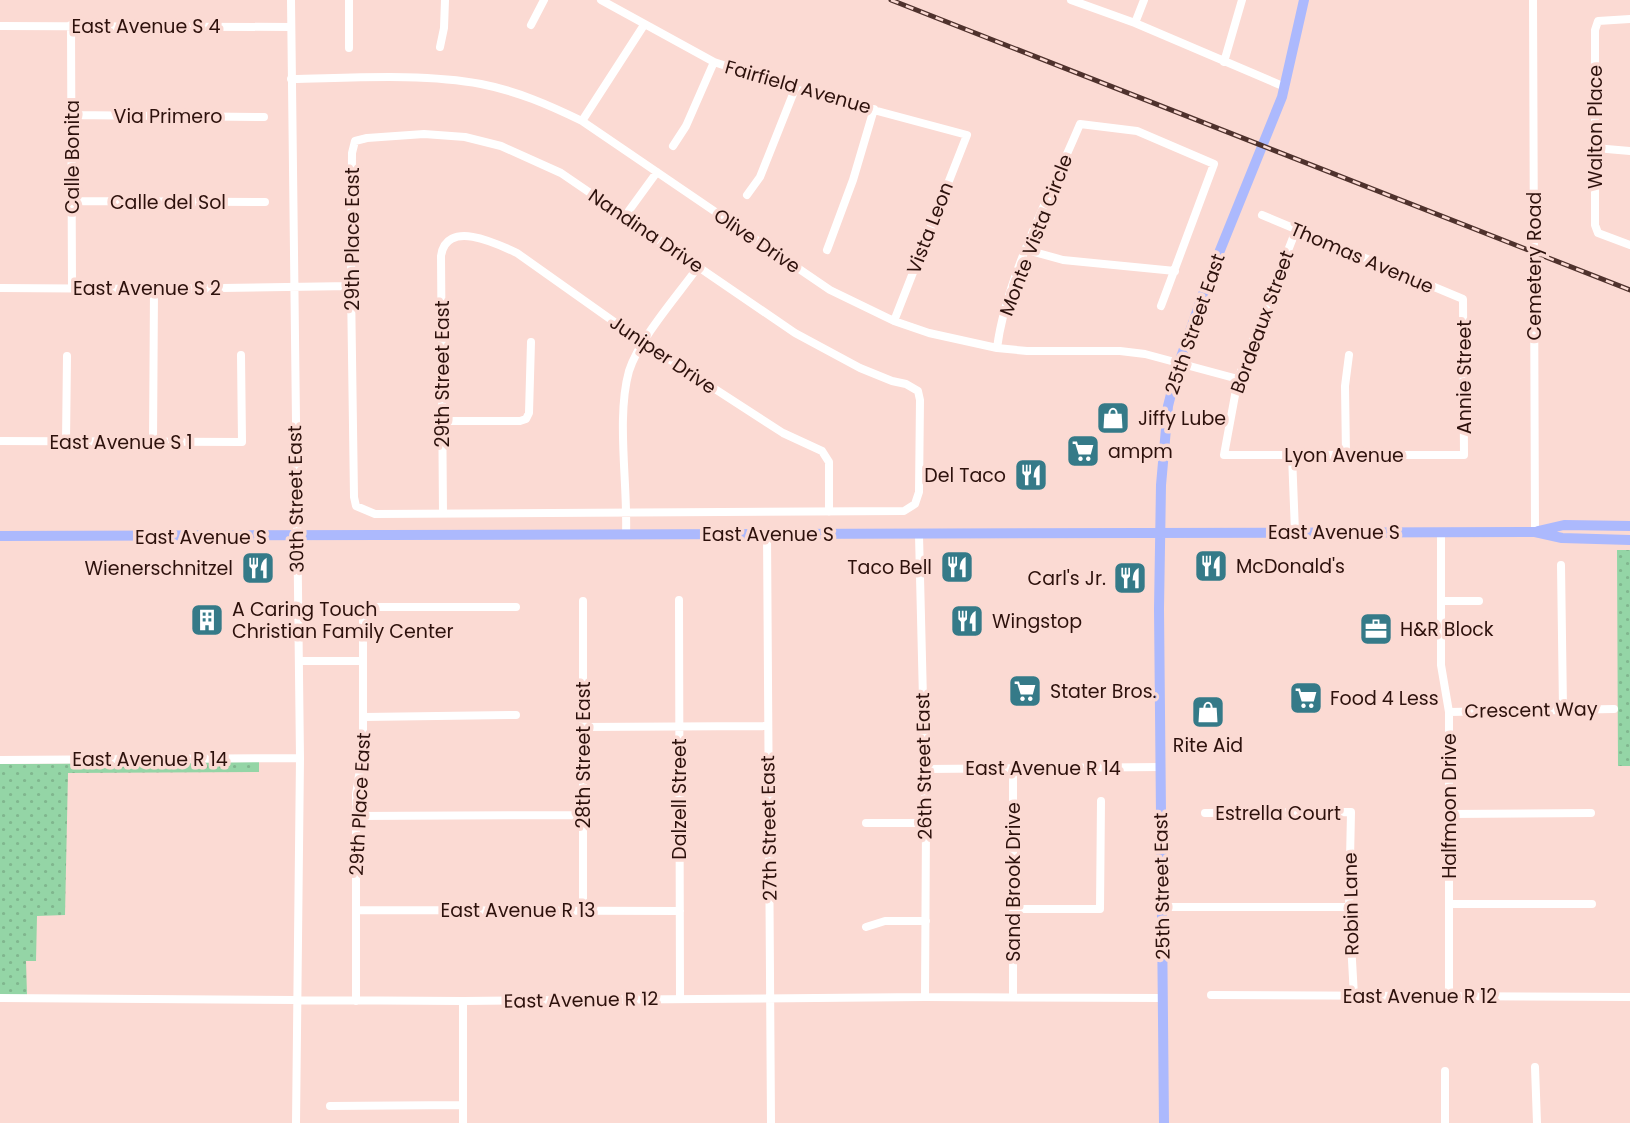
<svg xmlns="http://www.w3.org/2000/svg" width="1630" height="1123" font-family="Poppins,sans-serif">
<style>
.grass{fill:url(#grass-dots)}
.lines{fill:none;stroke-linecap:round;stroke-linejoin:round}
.minor{stroke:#fff;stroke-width:8}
.major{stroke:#acb9fd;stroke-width:10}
.rail-casing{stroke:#4f322d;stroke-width:5}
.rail{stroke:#fbdad3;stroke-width:2.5;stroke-dasharray:8;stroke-linecap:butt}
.labels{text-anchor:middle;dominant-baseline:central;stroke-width:7;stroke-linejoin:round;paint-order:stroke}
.street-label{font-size:19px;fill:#2d110c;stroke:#fbdad3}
.poi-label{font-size:19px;fill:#2d110c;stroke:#fbdad3;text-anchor:start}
</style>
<defs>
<pattern id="grass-dots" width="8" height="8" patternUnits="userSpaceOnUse" patternTransform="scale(1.75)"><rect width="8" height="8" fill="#94d5a6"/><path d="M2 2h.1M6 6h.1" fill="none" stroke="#80b68e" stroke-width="1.8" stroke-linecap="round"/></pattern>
</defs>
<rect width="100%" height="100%" fill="#fbdad3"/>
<path class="grass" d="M1617,550H1630V766H1618Z
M259,762V772L68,773L65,915L37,916L36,961H26L27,995H0V764Z"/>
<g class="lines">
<path class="minor" d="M291,0L300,758L296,1123
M349,0V48
M601,0L714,62L795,89L967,135L894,321
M1071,0L1135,23L1285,87
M1533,0L1535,532
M1630,19L1598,21L1595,30V225L1598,233L1630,245
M1135,23L1144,0
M71,25L72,289
M531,25L544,0
M0,26L291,27
M440,47L444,28L445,0
M1224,62L1242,0
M291,79C349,78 425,73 481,84C517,91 549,105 582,121L830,290L894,321L929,333L997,348L1027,351H1120L1145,354L1238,379
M71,115L264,117
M582,121L644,25
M424,134L465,137L501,146L561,173L795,333L860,368L892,381L906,384L918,391L920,400L919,492L915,504L904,511L375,514L356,506L354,497L351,286L352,153L355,141L367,138Z
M673,146L686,126L714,62
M1595,148L1630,151
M747,195L760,177L795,89
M72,201L265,202
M1262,215L1463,299L1464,455H1224L1238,379L1296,230
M625,216L657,172
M827,250L853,180L874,109
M1027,250L1063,260L1175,271
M0,288L154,289L351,286
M997,348C1006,277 1052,191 1080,124L1137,131L1214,164L1161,306
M442,421H520L526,419L529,413L531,342
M0,441L242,442L241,355
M66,442L67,356
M153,442L154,289
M1292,455L1295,532
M1346,455L1345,386L1349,355
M443,513L441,256C446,219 496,243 517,253L644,343L783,433L822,451L829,462V512
M1441,532V665L1449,712V996
M767,533L771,1123
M626,534C628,485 616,417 629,371C639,339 678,295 698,267
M919,535L926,823L925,997
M1561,565L1563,709
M679,600L680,998
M583,601V910
M1442,601H1479
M299,661H362
M1449,712L1614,709
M364,717L516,715
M582,727L768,726
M0,760L300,758
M925,769L1161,767
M1013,769V996
M1205,813L1351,812L1349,907L1354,996
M1450,814L1591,813
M356,816L583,815
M866,823H926
M1449,904H1592
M1162,907H1349
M1014,909H1100L1101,801
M356,910L680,911
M866,927L885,921H926
M1211,995L1630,997
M0,998L463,1001L925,997L1163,998
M356,1001V794L363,751V607H516
M1535,1067L1537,1123
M1445,1071V1123
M330,1106L463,1105
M463,1123V1001"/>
<path class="major" d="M1538,531L1564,525L1630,526
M0,536L1535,532L1562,538L1630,540
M1164,1123L1159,609L1161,485L1168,406L1179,363L1208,280L1282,97L1304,0"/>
<defs>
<path id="rail" d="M891,0L1630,290"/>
</defs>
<use href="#rail" class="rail-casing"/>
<use href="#rail" class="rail"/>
</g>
<defs>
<symbol id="shop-square" viewBox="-11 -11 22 22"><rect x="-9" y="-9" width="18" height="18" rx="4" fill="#357a88" stroke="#fbdad3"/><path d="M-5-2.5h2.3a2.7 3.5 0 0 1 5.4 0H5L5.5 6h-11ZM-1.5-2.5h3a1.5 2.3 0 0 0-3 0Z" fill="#fff"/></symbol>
<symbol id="supermarket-square" viewBox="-11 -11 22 22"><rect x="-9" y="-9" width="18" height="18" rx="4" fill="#357a88" stroke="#fbdad3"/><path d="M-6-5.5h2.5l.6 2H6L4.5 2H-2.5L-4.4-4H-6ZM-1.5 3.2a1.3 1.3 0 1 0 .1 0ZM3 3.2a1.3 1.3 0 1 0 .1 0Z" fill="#fff"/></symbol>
<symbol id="restaurant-square" viewBox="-11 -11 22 22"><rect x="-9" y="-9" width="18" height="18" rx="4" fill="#357a88" stroke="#fbdad3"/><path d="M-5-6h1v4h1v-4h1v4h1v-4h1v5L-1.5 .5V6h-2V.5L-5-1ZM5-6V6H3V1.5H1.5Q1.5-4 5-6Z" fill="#fff"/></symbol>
<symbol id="building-square" viewBox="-11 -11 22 22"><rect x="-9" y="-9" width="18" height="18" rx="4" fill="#357a88" stroke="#fbdad3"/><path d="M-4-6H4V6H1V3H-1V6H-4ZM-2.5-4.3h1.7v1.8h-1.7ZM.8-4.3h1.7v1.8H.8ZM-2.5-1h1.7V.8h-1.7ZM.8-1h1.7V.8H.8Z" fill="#fff"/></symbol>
<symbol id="office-square" viewBox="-11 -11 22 22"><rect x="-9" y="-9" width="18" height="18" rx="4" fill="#357a88" stroke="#fbdad3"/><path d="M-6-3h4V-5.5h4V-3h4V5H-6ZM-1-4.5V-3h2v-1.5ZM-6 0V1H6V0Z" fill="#fff"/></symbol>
</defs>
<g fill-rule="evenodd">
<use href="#shop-square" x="1094" y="399" width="38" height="38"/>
<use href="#supermarket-square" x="1064" y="432" width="38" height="38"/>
<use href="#restaurant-square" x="1012" y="456" width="38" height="38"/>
<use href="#restaurant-square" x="1192" y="547" width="38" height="38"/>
<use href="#restaurant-square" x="938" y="548" width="38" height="38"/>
<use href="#restaurant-square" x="239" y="549" width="38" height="38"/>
<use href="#restaurant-square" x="1111" y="559" width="38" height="38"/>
<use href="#building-square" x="188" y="601" width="38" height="38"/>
<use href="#restaurant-square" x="948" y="602" width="38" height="38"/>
<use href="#office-square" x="1357" y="610" width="38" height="38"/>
<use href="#supermarket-square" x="1006" y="672" width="38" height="38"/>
<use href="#supermarket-square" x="1287" y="679" width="38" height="38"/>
<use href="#shop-square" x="1189" y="693" width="38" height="38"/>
</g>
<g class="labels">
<g class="street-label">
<text x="146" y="26">East Avenue S 4</text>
<text transform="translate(798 87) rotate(16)">Fairfield Avenue</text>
<text x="168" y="116">Via Primero</text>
<text transform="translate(1595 127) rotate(-90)">Walton Place</text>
<text transform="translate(72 157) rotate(-90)">Calle Bonita</text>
<text x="168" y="202">Calle del Sol</text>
<text transform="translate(930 228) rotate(-69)">Vista Leon</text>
<text transform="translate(646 231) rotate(34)">Nandina Drive</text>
<text transform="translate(1036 235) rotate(-69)">Monte Vista Circle</text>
<text transform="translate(352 239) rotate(-90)">29th Place East</text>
<text transform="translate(757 241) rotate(34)">Olive Drive</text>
<text transform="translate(1362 258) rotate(23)">Thomas Avenue</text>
<text transform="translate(1534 266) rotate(-90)">Cemetery Road</text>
<text x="147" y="288">East Avenue S 2</text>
<text transform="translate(1262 322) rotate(-70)">Bordeaux Street</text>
<text transform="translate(1195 324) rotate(-71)">25th Street East</text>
<text transform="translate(663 355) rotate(34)">Juniper Drive</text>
<text transform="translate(442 374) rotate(-90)">29th Street East</text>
<text transform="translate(1464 377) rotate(-90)">Annie Street</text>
<text x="121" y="442">East Avenue S 1</text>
<text x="1344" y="455">Lyon Avenue</text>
<text transform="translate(296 499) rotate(-91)">30th Street East</text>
<text x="1334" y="532">East Avenue S</text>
<text x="768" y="534">East Avenue S</text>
<text x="201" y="537">East Avenue S</text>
<text transform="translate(1531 710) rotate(-1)">Crescent Way</text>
<text transform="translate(583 755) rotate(-90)">28th Street East</text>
<text x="150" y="759">East Avenue R 14</text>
<text transform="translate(924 766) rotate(-91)">26th Street East</text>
<text x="1043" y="768">East Avenue R 14</text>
<text transform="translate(679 799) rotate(-90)">Dalzell Street</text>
<text transform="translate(360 804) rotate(-87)">29th Place East</text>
<text transform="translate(1449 806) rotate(-90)">Halfmoon Drive</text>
<text x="1278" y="813">Estrella Court</text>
<text transform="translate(769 828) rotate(-91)">27th Street East</text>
<text transform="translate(1013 882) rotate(-90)">Sand Brook Drive</text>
<text transform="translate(1162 886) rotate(-91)">25th Street East</text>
<text transform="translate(1351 904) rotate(-91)">Robin Lane</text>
<text x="518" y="910">East Avenue R 13</text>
<text x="1420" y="996">East Avenue R 12</text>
<text transform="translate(581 1000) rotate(-1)">East Avenue R 12</text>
</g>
<g class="poi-label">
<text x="1138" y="418">Jiffy Lube</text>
<text x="1108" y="451">ampm</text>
<text x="1006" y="475" text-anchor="end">Del Taco</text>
<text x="1236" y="566">McDonald's</text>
<text x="932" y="567" text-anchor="end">Taco Bell</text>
<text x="233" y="568" text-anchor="end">Wienerschnitzel</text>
<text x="1106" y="578" text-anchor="end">Carl's Jr.</text>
<text x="232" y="609">A Caring Touch<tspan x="232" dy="22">Christian Family Center</tspan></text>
<text x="992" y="621">Wingstop</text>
<text x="1400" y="629">H&amp;R Block</text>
<text x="1050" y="691">Stater Bros.</text>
<text x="1330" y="698">Food 4 Less</text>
<text x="1208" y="745" text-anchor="middle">Rite Aid</text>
</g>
</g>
</svg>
